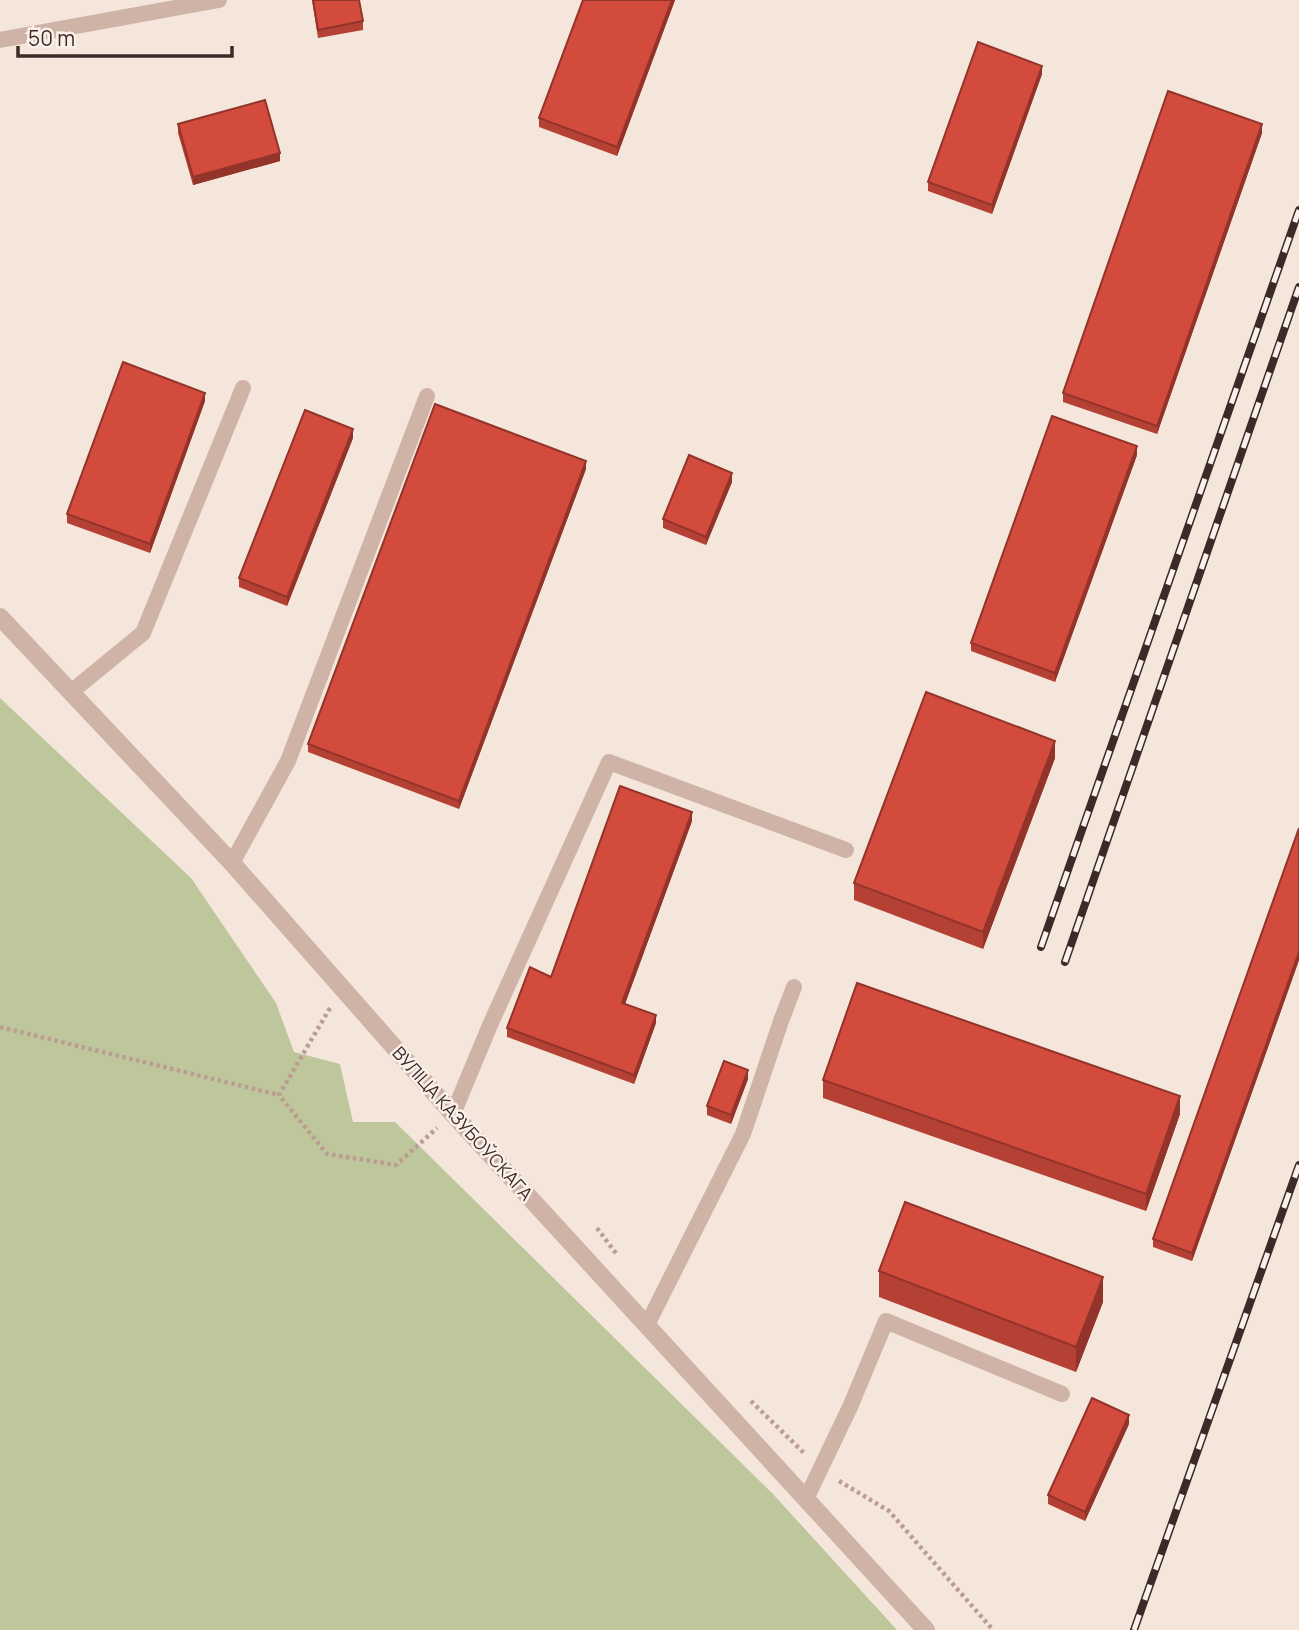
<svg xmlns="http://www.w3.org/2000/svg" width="1299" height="1630" font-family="Manrope,sans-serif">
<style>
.green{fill:#bec69b}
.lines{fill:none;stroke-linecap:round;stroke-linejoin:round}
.path{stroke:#bb9d91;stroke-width:4.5;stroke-dasharray:3.5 3.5;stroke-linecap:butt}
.service{stroke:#cfb3a7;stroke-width:16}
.tertiary{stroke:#cfb3a7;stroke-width:18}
.rail-casing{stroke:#3a2b28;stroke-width:8}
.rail{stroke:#fcf1ea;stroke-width:5;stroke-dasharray:16;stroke-linecap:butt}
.wall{fill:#b54034}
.shaded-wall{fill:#93342b}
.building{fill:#d24b3d;stroke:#93342b;stroke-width:2}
.labels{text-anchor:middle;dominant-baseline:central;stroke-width:5;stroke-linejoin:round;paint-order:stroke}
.street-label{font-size:18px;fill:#3a2b28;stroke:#fcf1ea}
</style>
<rect width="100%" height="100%" fill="#f5e6dc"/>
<path class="green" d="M0,698L191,878L276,1003L294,1052L340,1064L353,1122H395L772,1493L897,1630H0Z"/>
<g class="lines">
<path class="path" d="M330,1008L279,1095L327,1154L396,1165L437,1128
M0,1027L279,1095
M597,1228L618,1256
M751,1401L805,1454
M839,1481L889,1511L993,1630"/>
<path class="service" d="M0,40L219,0
M71,692L143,633L243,388
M232,863L288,761L427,396
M453,1114L490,1025L609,762L846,850
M647,1325L743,1134L781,1021L794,987
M806,1499L850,1407L886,1321L1062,1394"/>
<path class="tertiary" d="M0,617L232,863L453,1114L926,1630"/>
<defs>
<path id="rail" d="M1041,947L1299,210
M1065,962L1299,287
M1134,1630L1299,1165"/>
</defs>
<use href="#rail" class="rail-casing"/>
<use href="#rail" class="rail"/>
</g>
<path class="wall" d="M312,0H359L363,21V30L318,38Z
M583,0H675L617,156L539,127V118Z
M1042,74L992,214L928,191V182Z
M178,124L280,161L193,185L178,133Z
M1262,133L1157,434L1063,402V393Z
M205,401L150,553L67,523V514Z
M353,438L287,606L239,587V578Z
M1137,455L1055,682L971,651V643Z
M586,469L459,809L308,752V744Z
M732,482L706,545L663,528V519Z
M1055,758L983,949L854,900V883Z
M692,821L625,1004L656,1023L634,1084L507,1037V1028L551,977Z
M1299,828V960L1192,1261L1153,1247V1239Z
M748,1079L731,1124L707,1115V1106Z
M823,1080L1180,1114L1146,1211L823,1098Z
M879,1271L1103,1302L1076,1372L879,1297Z
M1129,1424L1085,1521L1048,1504V1495Z"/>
<path class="shaded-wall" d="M672,0H675L617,156V147Z
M1042,66V74L992,214V205Z
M1262,124V133L1157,434V426Z
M280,153V161L193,185V177Z
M205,393V401L150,553V544Z
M353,429V438L287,606V597Z
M1137,446V455L1055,682V673Z
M586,461V469L459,809V801Z
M732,473V482L706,545V537Z
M1055,741V758L983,949V932Z
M692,812V821L622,1012V1003Z
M1299,952V960L1192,1261V1253Z
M656,1015V1023L634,1084V1075Z
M748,1070V1079L731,1124V1115Z
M1180,1096V1114L1146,1211V1194Z
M1103,1277V1302L1076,1372V1347Z
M1129,1415V1424L1085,1521V1512Z"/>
<path class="building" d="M313,0H359L363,21L318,30Z
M583,0H672L617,147L539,118Z
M978,42L1042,66L992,205L928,182Z
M1168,91L1262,124L1157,426L1063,393Z
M265,100L280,153L193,177L178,124Z
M123,362L205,393L150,544L67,514Z
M435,404L586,461L459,801L308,744Z
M305,410L353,429L287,597L239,578Z
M1052,416L1137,446L1055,673L971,643Z
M689,455L732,473L706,537L663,519Z
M926,692L1055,741L983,932L854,883Z
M620,786L692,812L622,1003L656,1015L634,1075L507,1028L530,967L551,977Z
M1299,828V952L1192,1253L1153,1239Z
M857,983L1180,1096L1146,1194L823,1080Z
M724,1061L748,1070L731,1115L707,1106Z
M905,1202L1103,1277L1076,1347L879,1271Z
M1092,1398L1129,1415L1085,1512L1048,1495Z"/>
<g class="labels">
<g class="street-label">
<text transform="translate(463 1123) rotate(48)">ВУЛІЦА КАЗУБОЎСКАГА</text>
</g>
</g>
<path d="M18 46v10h214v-10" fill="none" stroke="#3a2b28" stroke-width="3.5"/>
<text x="28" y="46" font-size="21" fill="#3a2b28" stroke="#fcf1ea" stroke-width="5" paint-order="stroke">50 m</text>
</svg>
